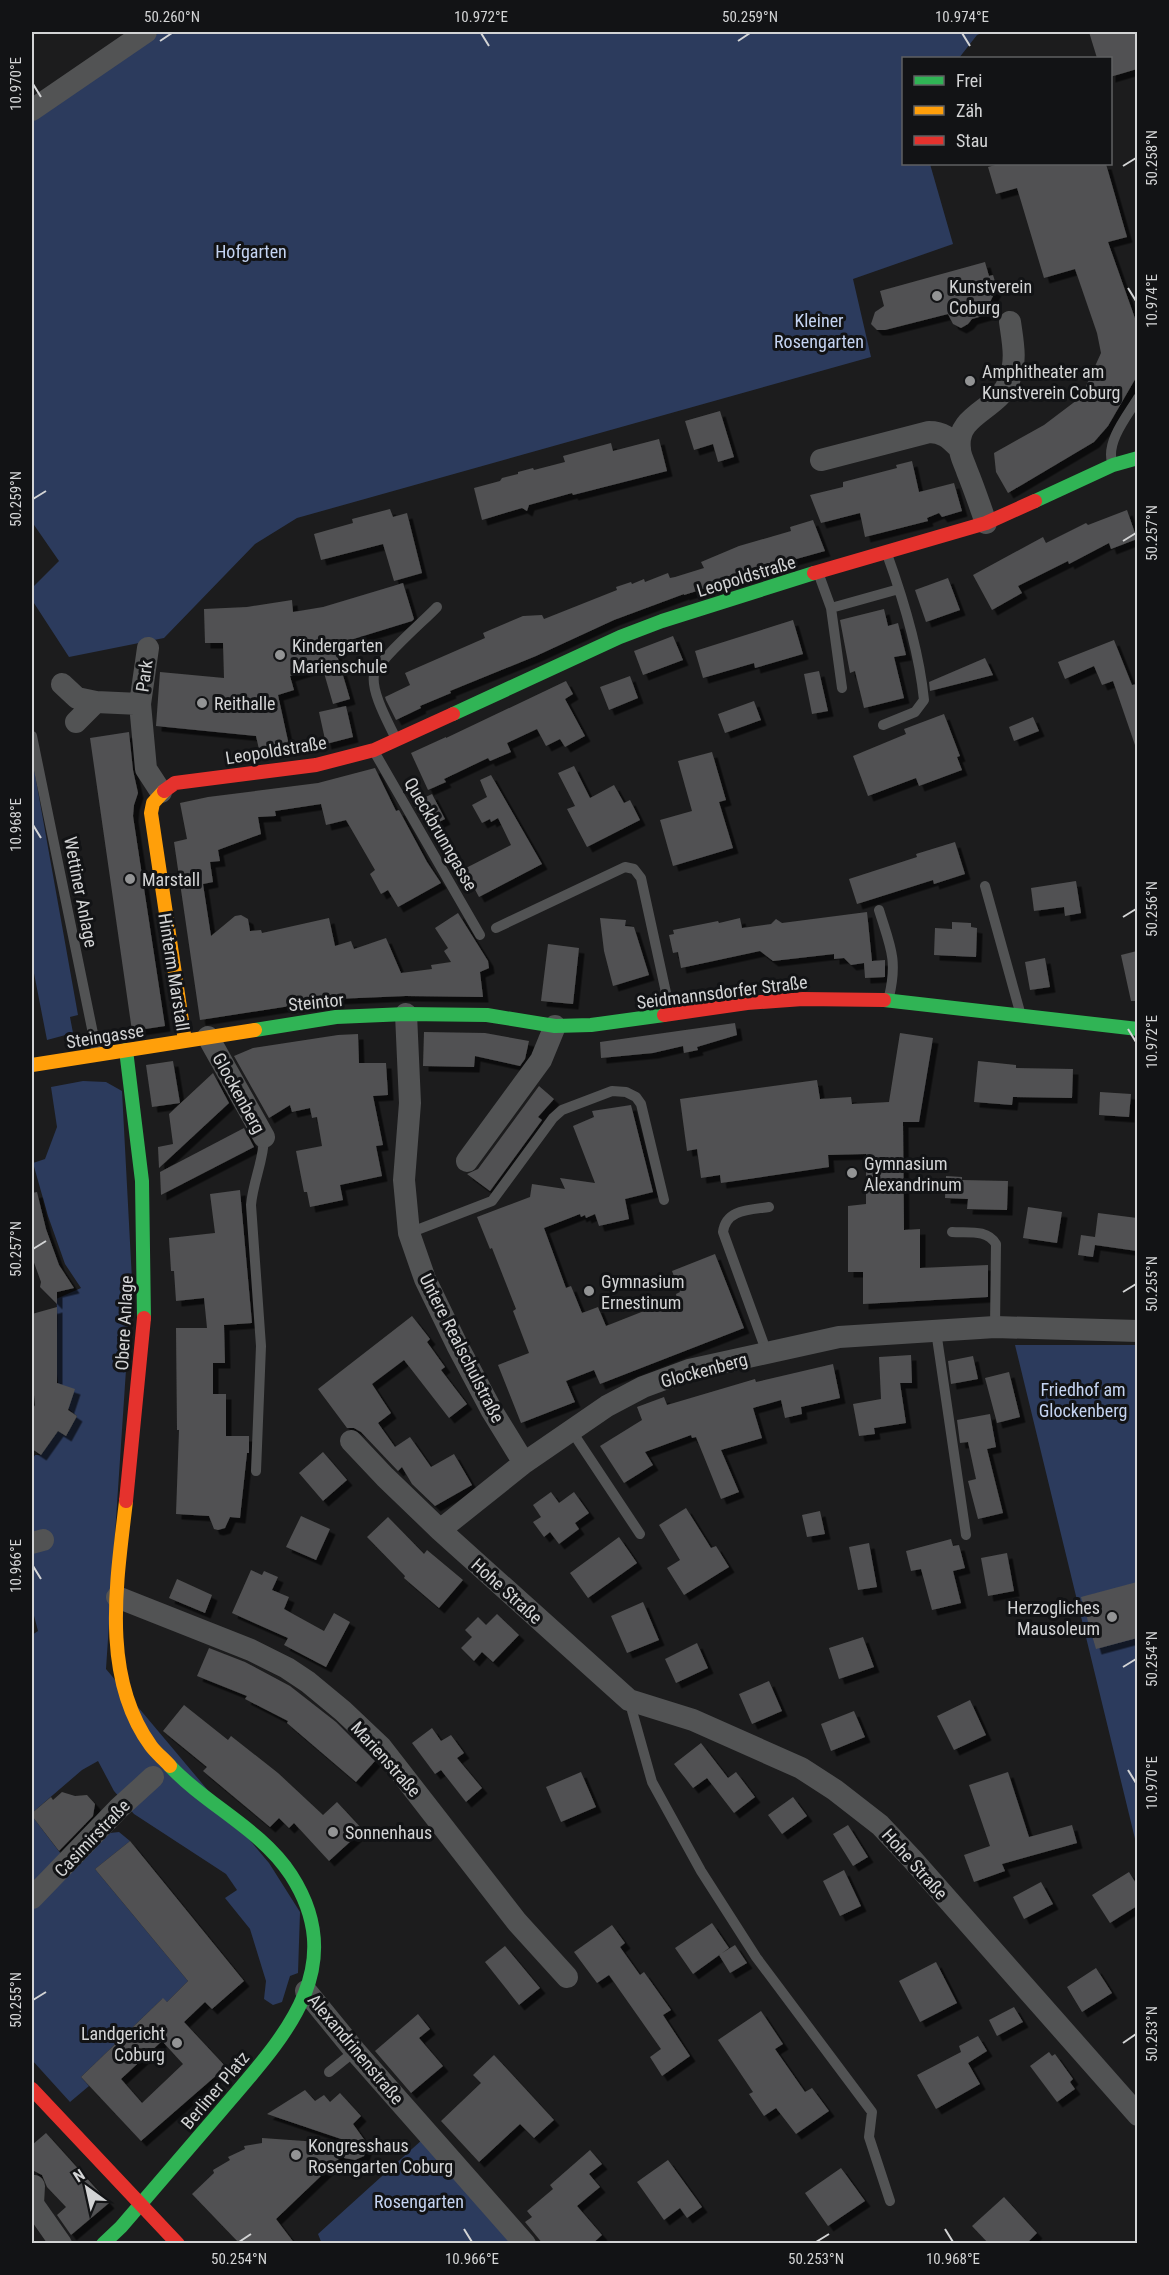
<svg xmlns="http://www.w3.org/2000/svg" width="1169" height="2275" font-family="'Roboto Condensed',sans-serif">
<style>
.green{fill:#2c3b5d}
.building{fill:#515152;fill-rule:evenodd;filter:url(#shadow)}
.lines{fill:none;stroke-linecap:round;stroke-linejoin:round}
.lane{stroke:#525354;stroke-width:10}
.street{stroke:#525354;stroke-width:22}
.fast{stroke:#30b455;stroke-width:14}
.slow{stroke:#ff9f0a;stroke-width:14}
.jam{stroke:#e5322d;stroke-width:14}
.ticks{fill:none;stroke:#d3d4d5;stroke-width:2}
.poi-dot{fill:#939495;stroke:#121315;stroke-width:2}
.labels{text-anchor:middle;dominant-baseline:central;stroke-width:6;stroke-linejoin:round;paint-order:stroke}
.park-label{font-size:18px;fill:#c5d4f2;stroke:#121315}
.poi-label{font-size:18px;fill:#d3d4d5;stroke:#121315;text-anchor:start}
.street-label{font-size:18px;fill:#d3d4d5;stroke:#121315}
.neatline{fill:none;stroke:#d3d4d5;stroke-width:2}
.ticks-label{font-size:15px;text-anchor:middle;fill:#d3d4d5}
</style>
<defs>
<filter id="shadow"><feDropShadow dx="5.5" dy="5.5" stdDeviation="0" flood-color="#0009"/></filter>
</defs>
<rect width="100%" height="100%" fill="#1c1c1d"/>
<path class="green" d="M160,32H984L977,35L959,58H904V164H930L953,244L853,279L871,357L297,518L255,544L164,638L69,657L32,600V588L59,561L32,522V119L127,57Z
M32,767L34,769L78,1015L70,1017L73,1033L47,1040L32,963V941L33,940L32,932Z
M83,1081L106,1082L122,1091L132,1280L106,1669L269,1863L300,1912L298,1973L290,1976L282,2002L273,2005L264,1999L266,1981L250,1929L225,1898L237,1890L226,1874L134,1814L114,1791L98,1761L82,1770L32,1813V1635L38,1631L32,1608V1460L35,1455H41L58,1431L66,1436L77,1416C44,1394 62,1334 56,1299L81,1288L65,1264L48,1216L33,1163L45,1159L57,1127L51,1087Z
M1015,1345H1137V1847Z
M32,1816L61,1854L32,1883Z
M119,1832L130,1841L95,1869L188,1981L167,2002L162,1999L81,2077L89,2086L70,2102L32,2060V1909L110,1833Z
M423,2139L509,2240L505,2244H322L318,2234Z"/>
<path class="building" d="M1089,32H1137V69L1110,77V58H1097Z
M999,164H1106L1127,237L1108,242L1137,324V376L1108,426L1094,442L1008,493L996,472L994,453L1044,425L1081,397L1101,353L1097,333L1075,269L1044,278L1017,188L996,194L988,167Z
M985,262L989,276L993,275L997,288L990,302L993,313L972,319L968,324L961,328L953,324L948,314L885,330H877L871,324L875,312L884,306L880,291Z
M720,411L734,457L718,462L713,444L694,450L685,421Z
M659,439L667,471L573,495L572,493L529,505L527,511L522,508L482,520L474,488L500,481L502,478L518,474V472L533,468L534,470L565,462L563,456L611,443L613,451Z
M912,461L919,492L954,483L962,511L942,517L939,513L927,518L928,521L865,537L860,513L821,523L810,495L843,487V482L897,468L896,465Z
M390,509L393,517L407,513L422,573L394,581L383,544L321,560L314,534L353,523L352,519Z
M1127,510L1137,539L1111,549L1109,543L1069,564L1068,561L1018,586L1022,593L992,610L973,575L1043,537L1046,543L1086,523L1088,525Z
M813,520L825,551L757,570L758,572L684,595V594L614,620L536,656L450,691L451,693L420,706L421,708L396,720L386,700L385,697L410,685L405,673L485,638L483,633L523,616L542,615L544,619L617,590L616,587L631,582L632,584L644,579L645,582L668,573L670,578L675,577L704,568L701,562L739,546L791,531L790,527Z
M948,578L960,610L926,622L915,590Z
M403,583L414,619L412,621L334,645L350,699L333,704L322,666L290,676L294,690L278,695L290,750L260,754L256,736L156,726L160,672L224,678L223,643H205L204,609L247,607L292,600L293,612L323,607Z
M884,609L888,626L898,623L906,655L894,657L904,698L864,708L855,671L850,673L840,620Z
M793,620L803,654L755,668L754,663L703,678L695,651Z
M673,636L683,660L643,675L634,651Z
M1114,640L1132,685L1137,684V745H1135L1113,681L1102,685L1094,666L1065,679L1058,662Z
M985,658L993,675L930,691L929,682Z
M819,671L828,711L812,714L804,674Z
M630,676L638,698L609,710L600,687Z
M566,681L573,694L565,699L585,736L565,747L560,739L546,746L537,729L507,743L511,752L490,761L488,758L444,779L446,782L428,790L411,753L446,737V738Z
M754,701L761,720L725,733L718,714Z
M346,706L353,737L326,744L319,712Z
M944,714L960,756L957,757L962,770L919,786L916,778L868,796L853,756L906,734L904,729Z
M1033,717L1039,731L1014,741L1009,727Z
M129,732L133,770L138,793L134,805L133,816L165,1026L132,1031L90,738Z
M712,752L726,800L719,802L733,848L673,866L660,820L692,811L678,761Z
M574,766L590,798L614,785L624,803L630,800L640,820L587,847L567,809L575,806L558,773Z
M375,768L396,811L399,810L427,862L441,883L398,907L388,890L381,894L370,874L375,870L346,820L326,825L321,804L275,811L276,816L258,817L261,834L218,850L220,861L210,862L213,882L203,884L211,936L235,916L241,915L248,919L250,931L261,930L262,933L329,918L335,946L351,941L354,949L386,938L401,973L432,969L431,965L451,962L444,951L448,948L435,928L458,913L488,961L489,968L480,972L483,997L406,996L335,999L200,1020L174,842L187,839L180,803L208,797L318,783Z
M491,775L542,864L479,897L464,869L511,845L498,818L491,822L490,819L482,823L472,805L487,797L480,780Z
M432,794L445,819L427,828L413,803Z
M955,842L965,874L934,884L933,880L857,904L849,879L917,857L916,854Z
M1076,881L1081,913L1065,916L1064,907L1034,911L1031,888Z
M867,912L872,961L885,960V977L865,978L864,963L851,965L844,958L834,959V954L773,961L760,951L681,968L678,952L673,953L669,935L674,934L673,930L718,921L719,923L740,918L742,928L771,924L776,919L782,923Z
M600,918L626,920L625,926L634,927L649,975L613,986L604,951Z
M952,922L971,923V927L977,928L976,957L934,955L935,928L952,929Z
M548,944L579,948L573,1004L541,1001Z
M1137,951V1001H1131L1121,955Z
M1045,958L1050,987L1030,990L1025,962Z
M735,1023L737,1035L697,1047L698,1050L684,1053L683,1046L653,1053L601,1058L600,1042Z
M424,1032L485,1033L529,1041L525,1059L520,1066L475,1056L474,1067L423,1066Z
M900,1033L933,1038L919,1122H903L904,1230L920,1229V1268L988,1265V1297L863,1304V1272H848V1206L866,1204V1154L828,1155L829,1167L721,1183L720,1175L701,1178L697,1149L687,1151L680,1099L817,1080L820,1099L851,1097L852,1104L889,1102Z
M358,1034L359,1063H386L388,1095L373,1096L383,1145L376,1146L382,1176L340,1185L343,1200L310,1207L307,1192H304L296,1151L322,1146L317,1117L312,1118L310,1108L292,1112L290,1105L269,1118L234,1056L253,1048L338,1035Z
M173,1061L180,1103L152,1107L146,1065Z
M978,1061L1016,1065V1068L1073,1069L1072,1098L1013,1097L1012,1105L974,1102Z
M213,1073L229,1103L159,1168L158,1147L173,1144L169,1114Z
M539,1086L554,1099L538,1117L542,1120L490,1191L467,1174L478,1169Z
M1100,1092L1131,1094L1129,1117L1099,1115Z
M631,1105L653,1192L625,1199L629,1219L599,1226L595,1214L586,1218L585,1215L581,1217L580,1214L544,1228L566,1288L571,1286L582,1313L598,1307L606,1326L677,1298L676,1294L680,1292L672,1271L715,1254L744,1328L600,1384L594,1370L566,1381L575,1402L521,1423L498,1365L529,1353L513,1311L516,1309L492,1248L490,1249L477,1217L530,1197L532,1184L565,1189L560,1178L595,1183L573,1126L594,1117L592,1111Z
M244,1128L254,1147L161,1195L160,1172Z
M946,1176L962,1177V1180L1008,1181L1007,1210L967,1209L968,1199L945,1198Z
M240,1190L252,1323L224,1325L225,1363H213V1394H226V1436H249V1453H247L240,1518L230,1517L225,1528L218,1530L214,1529L209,1516L176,1514L179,1430H177L176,1328H207L204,1298L176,1301L174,1271H171L169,1238L215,1233L210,1194Z
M37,1192L46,1229L59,1265L74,1288L57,1292V1304L40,1287L41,1282L32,1257V1193Z
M1028,1207L1062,1212L1057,1243L1023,1238Z
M1098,1213L1137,1218V1251L1095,1245L1093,1257L1078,1255L1081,1235L1095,1237Z
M57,1307V1383L75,1389L68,1410L77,1416L66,1436L58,1431L41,1455L32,1449V1410L35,1405L32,1375V1314Z
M412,1316L430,1339L427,1342L445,1367L441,1370L467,1404L449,1418L404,1360L372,1384L391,1413L378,1423L395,1447L410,1437L431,1467L454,1454L472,1485L435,1506L412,1484L402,1467L398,1471L361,1432L354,1428H347L318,1389Z
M911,1355L912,1383H900L906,1423L874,1428L875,1434L859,1436L853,1404L881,1399L879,1357Z
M973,1356L978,1379L951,1384L948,1361Z
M833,1364L840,1398L801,1407L802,1414L785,1418L781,1400L753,1408L762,1438L721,1450L739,1492L721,1499L696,1437L692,1438L691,1435L645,1452L653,1465L624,1483L600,1446L642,1420L637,1407L664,1397L667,1405L755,1379L756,1382Z
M1009,1372L1020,1417L997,1423L985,1378Z
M990,1414L996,1447L987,1449L1003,1513L978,1519L968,1481L976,1479L968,1442L960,1443L957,1420Z
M323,1452L347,1480L323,1501L299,1473Z
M551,1492L559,1503L574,1492L589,1513L575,1523L579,1529L559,1544L550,1532L544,1537L533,1522L541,1517L533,1505Z
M686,1508L711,1548L716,1546L729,1567L684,1595L667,1568L680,1560L659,1525Z
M820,1511L825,1534L807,1537L802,1515Z
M301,1516L330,1529L316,1560L286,1547Z
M388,1517L424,1554L427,1550L463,1580L439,1608L404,1578L405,1576L367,1537Z
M619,1537L637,1563L588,1598L570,1573Z
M951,1539L953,1546L959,1545L965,1568L953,1571L961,1603L932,1610L921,1569L911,1571L906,1551Z
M869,1543L877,1587L858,1590L849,1547Z
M1007,1553L1014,1591L988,1596L981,1558Z
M251,1570L262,1575L264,1571L278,1577L272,1590L289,1597L284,1609L324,1631L334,1613L350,1622L326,1667L284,1645L288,1638L232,1613Z
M177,1579L212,1595L205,1613L169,1598Z
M1137,1582V1638L1096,1649L1081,1597Z
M643,1602L659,1640L627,1653L611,1616Z
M497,1614L519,1635L493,1662L482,1652L474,1661L461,1648L472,1637L465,1630L478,1617L486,1625Z
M863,1637L874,1667L839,1679L829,1648Z
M697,1643L708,1668L676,1683L665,1659Z
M209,1648L245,1662L290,1686L336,1722L375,1761L356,1782L287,1723L288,1721L245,1699L247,1696L197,1676Z
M769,1681L782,1711L752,1724L739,1694Z
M970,1700L986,1735L954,1750L937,1716Z
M184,1705L228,1740L231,1736L278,1773L323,1815L337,1802L363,1830L329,1861L294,1823L289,1828L279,1818L270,1827L203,1771L207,1767L163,1731Z
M854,1711L865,1737L831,1751L821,1724Z
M432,1728L441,1741L451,1735L464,1753L457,1758L482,1788L466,1802L441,1770L435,1774L412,1743Z
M701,1743L728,1778L736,1772L755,1797L734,1813L707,1778L693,1788L674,1764Z
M581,1772L596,1807L561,1822L546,1787Z
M1008,1772L1029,1837L1072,1825L1077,1843L1002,1864L1005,1871L974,1882L964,1855L990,1846L969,1785Z
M62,1792L75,1796L87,1795L95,1804L93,1816L59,1851L32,1816V1813L51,1797L53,1800Z
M793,1797L807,1816L782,1834L768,1815Z
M848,1825L868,1857L853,1866L833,1834Z
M130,1841L244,1981L212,2009L205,2002L184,2022L226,2067L141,2141L81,2077L163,1998L167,2002L188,1981L95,1869ZM162,2041L183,2064L142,2103L121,2079Z
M844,1870L861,1906L840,1916L823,1881Z
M1129,1872L1137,1885V1906L1110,1923L1092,1895Z
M1041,1882L1053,1904L1024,1919L1013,1897Z
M712,1923L729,1948L693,1974L675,1948Z
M612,1925L625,1943L620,1947L640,1975L644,1972L671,2010L663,2015L690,2056L662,2076L650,2057L661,2049L609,1975L597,1983L574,1952Z
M735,1945L747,1963L730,1973L719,1955Z
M505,1946L540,1988L519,2005L485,1962Z
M936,1962L957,2003L920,2022L899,1981Z
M1096,1968L1112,1993L1082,2012L1067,1987Z
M1014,2007L1023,2022L997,2036L989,2020Z
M761,2011L783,2044L775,2049L805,2092L812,2088L829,2111L796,2134L776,2108L764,2116L749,2094L753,2092L718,2040Z
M418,2014L430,2029L419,2038L443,2066L411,2093L375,2051Z
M978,2036L987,2051L968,2063L980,2084L936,2109L917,2075L961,2052L959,2046Z
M1049,2052L1052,2056L1055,2054L1073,2079L1070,2082L1075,2089L1057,2102L1030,2066Z
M494,2055L554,2120L534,2138L520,2124L479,2162L441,2121L481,2083L473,2075Z
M305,2090L315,2101L324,2095L330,2102L340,2093L361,2116L353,2124L371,2149L367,2147L364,2156L355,2160L344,2158L345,2153L276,2219L295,2244H240L192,2194L214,2173L213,2170L230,2160L228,2157L245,2149L244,2146L262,2143V2138L347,2144V2141L267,2114Z
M46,2133L109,2203L71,2235L57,2215L66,2207L47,2187L42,2175L32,2170V2145Z
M590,2150L602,2164L589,2174L600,2187L577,2206L602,2235L592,2244H543L525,2222L532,2217L527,2211L553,2189L550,2185Z
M668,2160L702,2207L687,2218L680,2208L664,2220L637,2182Z
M841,2168L865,2201L828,2226L805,2193Z
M1004,2197L1037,2233L1026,2244H989L972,2226Z"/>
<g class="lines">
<path class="lane" d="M1112,462C1106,441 1128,415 1138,398
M819,575L831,608L842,688
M831,608L899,589
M883,725L915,712L924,700C919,650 904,601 887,554
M32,736L97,1053
M395,737C388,722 371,692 374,675C377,661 425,620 437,607
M375,753L480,935
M985,886L1020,1012
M879,910C890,946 898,959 889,997
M496,928L625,867L634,869L641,878L670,1011
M952,1232C969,1233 987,1229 996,1244L995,1327
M409,1233L492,1201L553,1118L562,1110L612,1091L626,1092L636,1097L641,1104L664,1200
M936,1331L966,1535
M767,1353L723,1232C726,1209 750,1210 769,1207
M571,1430L640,1534
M256,1471L261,1346L251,1205C253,1181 264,1160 264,1137
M629,1700L652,1782L701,1871L756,1957L872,2112L869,2137L890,2201
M329,2072L355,2051"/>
<path class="street" d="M32,110L146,32
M821,460L929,432C944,432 950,439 960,449
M986,523C980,506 974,488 967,471C965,464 960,456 960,449C955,414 999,410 1009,381C1017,361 1013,343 1010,322
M148,648L140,704L146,769L161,792
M62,684L77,698L96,702L140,704
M76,722L96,702
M406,1014L410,1103L404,1180L409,1233L425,1279L457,1345L492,1411L524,1463
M208,1037L264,1137
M467,1161L541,1060L555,1026
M351,1441L385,1477L440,1530L629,1700L693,1720L801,1768L835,1790L880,1825L912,1859L1138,2115
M440,1530L524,1463L607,1406L643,1387L689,1370L839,1337L995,1327L1138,1331
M32,1543L43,1540
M117,1597L251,1650L287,1668L308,1682L343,1711L381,1747L517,1922L567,1977
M32,1898L119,1808L153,1777
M306,1991L355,2051L525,2244
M34,2186L33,2204L61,2244"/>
<path class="fast" d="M1035,501L1113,465L1138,458
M453,714L620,637L662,621L814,573
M884,1000L1138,1029
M255,1030L336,1017L406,1014L487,1015L555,1026L591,1025L664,1015
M126,1050L142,1181L144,1318
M103,2244L121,2227C154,2189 186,2151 219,2113C278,2043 353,1971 291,1875C261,1829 206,1805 170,1766"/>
<path class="slow" d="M164,791L153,803L151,813L185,1041
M32,1065L255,1030
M126,1501C117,1580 100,1676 151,1746C156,1753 164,1759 170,1766"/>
<path class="jam" d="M814,573L986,523L1035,501
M164,791L175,783L316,765L374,750L453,714
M664,1015L747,1003L803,999L884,1000
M126,1501L144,1318
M32,2089L178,2244"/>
</g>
<path class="ticks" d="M481,33L489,46M962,33L970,46M160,41L172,33M738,41L750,33M33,84L41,97M1123,166L1136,158M1128,288L1136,301M33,499L46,491M1123,541L1136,533M33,825L41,838M1123,917L1136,909M1128,1029L1136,1042M33,1249L46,1241M1123,1292L1136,1284M33,1566L41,1579M1123,1667L1136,1659M1128,1770L1136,1783M33,2000L46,1992M1123,2043L1136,2034M464,2229L472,2242M945,2229L953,2242M239,2242L251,2234M816,2242L829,2234"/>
<g class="poi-dot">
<circle cx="937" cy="296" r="6"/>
<circle cx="970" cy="381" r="6"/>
<circle cx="280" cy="655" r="6"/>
<circle cx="202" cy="703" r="6"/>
<circle cx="130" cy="879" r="6"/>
<circle cx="852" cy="1173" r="6"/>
<circle cx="589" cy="1291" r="6"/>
<circle cx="1112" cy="1617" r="6"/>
<circle cx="333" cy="1832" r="6"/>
<circle cx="177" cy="2043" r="6"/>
<circle cx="296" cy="2155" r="6"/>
</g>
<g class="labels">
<g class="park-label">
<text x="251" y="251">Hofgarten</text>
<text x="819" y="320">Kleiner<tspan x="819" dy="21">Rosengarten</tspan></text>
<text x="1083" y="1389">Friedhof am<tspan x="1083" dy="21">Glockenberg</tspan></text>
<text x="419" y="2201">Rosengarten</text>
</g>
<g class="poi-label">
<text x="949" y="286">Kunstverein<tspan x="949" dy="21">Coburg</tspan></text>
<text x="982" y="371">Amphitheater am<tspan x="982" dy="21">Kunstverein Coburg</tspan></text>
<text x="292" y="645">Kindergarten<tspan x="292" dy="21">Marienschule</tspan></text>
<text x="214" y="703">Reithalle</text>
<text x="142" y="879">Marstall</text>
<text x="864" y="1163">Gymnasium<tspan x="864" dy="21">Alexandrinum</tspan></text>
<text x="601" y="1281">Gymnasium<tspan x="601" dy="21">Ernestinum</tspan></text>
<text x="1100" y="1607" text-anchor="end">Herzogliches<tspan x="1100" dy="21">Mausoleum</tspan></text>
<text x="345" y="1832">Sonnenhaus</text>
<text x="165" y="2033" text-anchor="end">Landgericht<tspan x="165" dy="21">Coburg</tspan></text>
<text x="308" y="2145">Kongresshaus<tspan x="308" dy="21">Rosengarten Coburg</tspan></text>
</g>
<g class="street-label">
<text transform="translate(746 576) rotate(-17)">Leopoldstraße</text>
<text transform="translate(144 676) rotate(-82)">Park</text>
<text transform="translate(276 750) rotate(-9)">Leopoldstraße</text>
<text transform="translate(441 834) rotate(60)">Queckbrunngasse</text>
<text transform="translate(81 892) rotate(79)">Wettiner Anlage</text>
<text transform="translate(174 972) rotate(81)">Hinterm Marstall</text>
<text transform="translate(722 992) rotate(-7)">Seidmannsdorfer Straße</text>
<text transform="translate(316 1002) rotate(-6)">Steintor</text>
<text transform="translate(105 1036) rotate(-9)">Steingasse</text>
<text transform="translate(239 1093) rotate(61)">Glockenberg</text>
<text transform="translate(124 1323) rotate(-87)">Obere Anlage</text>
<text transform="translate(462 1348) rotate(63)">Untere Realschulstraße</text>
<text transform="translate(704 1370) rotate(-15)">Glockenberg</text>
<text transform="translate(507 1591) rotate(42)">Hohe Straße</text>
<text transform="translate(386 1759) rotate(48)">Marienstraße</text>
<text transform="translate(92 1838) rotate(-46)">Casimirstraße</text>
<text transform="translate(915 1864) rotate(48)">Hohe Straße</text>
<text transform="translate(356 2049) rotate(50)">Alexandrinenstraße</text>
<text transform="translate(215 2090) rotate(-50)">Berliner Platz</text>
</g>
</g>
<rect width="1169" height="2275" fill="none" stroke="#121315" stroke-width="66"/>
<rect x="902" y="57" width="210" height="108" fill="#121315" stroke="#5f6062" stroke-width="1.5"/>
<rect x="914" y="76" width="30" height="9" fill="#30b455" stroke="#5f6062" stroke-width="1.5"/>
<text x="956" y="87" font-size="18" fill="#d3d4d5">Frei</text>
<rect x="914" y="106" width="30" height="9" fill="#ff9f0a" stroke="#5f6062" stroke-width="1.5"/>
<text x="956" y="117" font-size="18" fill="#d3d4d5">Zäh</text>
<rect x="914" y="136" width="30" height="9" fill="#e5322d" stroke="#5f6062" stroke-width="1.5"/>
<text x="956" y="147" font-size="18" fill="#d3d4d5">Stau</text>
<g transform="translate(87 2188) rotate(327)" stroke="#121315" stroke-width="4.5" paint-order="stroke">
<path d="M0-4.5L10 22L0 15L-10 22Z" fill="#d3d4d5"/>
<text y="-9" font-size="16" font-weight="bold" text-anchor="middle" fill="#d3d4d5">N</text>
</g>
<rect x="33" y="33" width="1103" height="2209" class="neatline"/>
<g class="ticks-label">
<text x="172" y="22">50.260°N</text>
<text x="481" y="22">10.972°E</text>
<text x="750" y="22">50.259°N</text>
<text x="962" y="22">10.974°E</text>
<text transform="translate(16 84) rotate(-90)" y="5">10.970°E</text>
<text transform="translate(1152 158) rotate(-90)" y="5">50.258°N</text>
<text transform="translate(1152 301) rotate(-90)" y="5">10.974°E</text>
<text transform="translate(16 499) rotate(-90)" y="5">50.259°N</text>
<text transform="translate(1152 533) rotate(-90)" y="5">50.257°N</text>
<text transform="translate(16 825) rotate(-90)" y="5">10.968°E</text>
<text transform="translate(1152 909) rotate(-90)" y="5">50.256°N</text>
<text transform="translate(1152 1042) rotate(-90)" y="5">10.972°E</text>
<text transform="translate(16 1249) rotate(-90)" y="5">50.257°N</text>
<text transform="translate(1152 1284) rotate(-90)" y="5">50.255°N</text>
<text transform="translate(16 1566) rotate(-90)" y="5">10.966°E</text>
<text transform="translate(1152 1659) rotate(-90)" y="5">50.254°N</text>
<text transform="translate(1152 1783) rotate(-90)" y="5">10.970°E</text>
<text transform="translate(16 2000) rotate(-90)" y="5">50.255°N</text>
<text transform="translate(1152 2034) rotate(-90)" y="5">50.253°N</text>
<text x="239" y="2264">50.254°N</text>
<text x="472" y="2264">10.966°E</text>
<text x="816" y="2264">50.253°N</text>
<text x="953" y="2264">10.968°E</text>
</g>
</svg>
